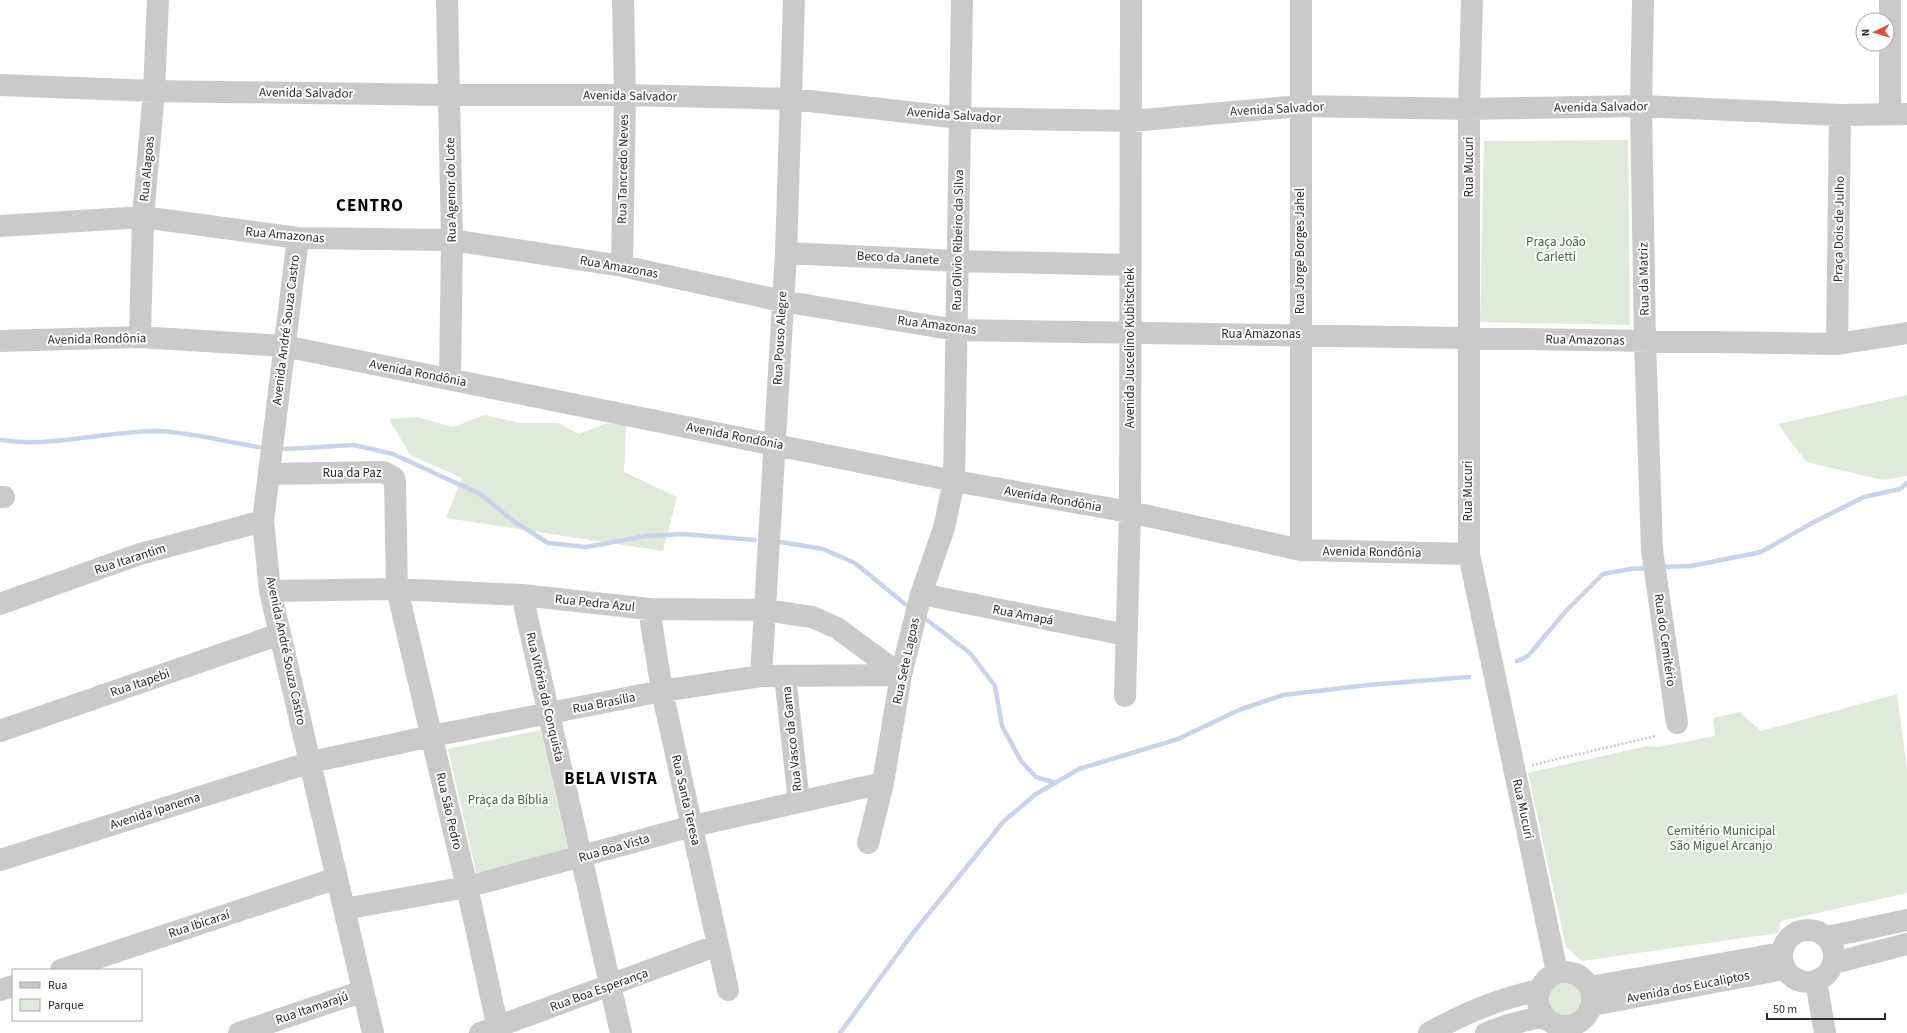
<svg xmlns="http://www.w3.org/2000/svg" width="1907" height="1033" font-family="'Source Sans 3',sans-serif">
<style>
.green{fill:#e0eadb}
.lines{fill:none;stroke-linecap:round;stroke-linejoin:round}
.stream{stroke:#c7d4ea;stroke-width:4.5}
.path{stroke:#cacaca;stroke-width:2.5;stroke-dasharray:2 2;stroke-linecap:butt}
.minor{stroke:#cacaca;stroke-width:22}
.labels{text-anchor:middle;dominant-baseline:central;stroke-width:4;stroke-linejoin:round;paint-order:stroke}
.street-label{font-size:13px;fill:#2d2d2d;stroke:#fff}
.park-label{font-size:13px;fill:#46673c;stroke:#fff}
.district-label{font-size:17px;font-weight:bold;letter-spacing:1px;fill:#000;stroke:#fff}
</style>
<rect width="100%" height="100%" fill="#fff"/>
<path class="green" d="M1628,140L1630,325L1480,322L1484,141Z
M1907,395V476L1883,480L1806,462L1778,424Z
M485,415L520,423H558L579,434L607,423L626,425L624,472L677,497L663,551L446,518L462,478L410,455L389,419L417,417L453,427Z
M1897,694L1907,769V893L1781,921L1778,933L1582,961L1566,947L1528,773L1647,746L1658,747L1715,736L1713,718L1740,712L1761,731Z
M541,730L568,851L476,873L448,749Z
M1547 997a18 18 0 1 1 36 0a18 18 0 1 1-36 0Z"/>
<g class="lines">
<path class="stream" d="M0,440C52,448 105,431 157,431C192,432 225,442 259,447
M285,449L354,445L393,454L480,494L515,522L548,543L586,547L647,536L683,534L755,540
M781,542L823,549L855,563L905,604
M1661,567L1691,566L1761,552L1810,524L1864,497L1900,489L1907,483
M927,620L970,653L995,686L1002,726L1021,761L1036,777L1055,783
M1517,661L1528,656L1566,611L1603,574L1630,569L1650,568
M840,1033L913,933L1004,821L1036,794L1079,769L1178,739L1239,710L1283,695L1368,685L1469,677"/>
<path class="path" d="M1532,765L1656,736"/>
<path class="minor" d="M447,0L452,240L450,379
M1472,0L1469,109V554L1557,972
M1643,0L1641,106L1645,341L1652,550L1677,723
M1890,0V114
M0,85L154,91L449,95H625L792,99L960,118L1131,121L1300,106L1469,109L1641,106L1840,115L1907,114
M0,226L143,217L298,238L452,240L622,266L782,301L956,330L1837,344L1907,333
M298,238L263,521L270,591L373,1033
M786,253L957,261L1130,265
M622,266L625,95L623,0
M140,337L143,217L154,91L158,0
M0,341L140,337L284,346L954,481L1130,512L1301,550L1469,554
M1837,344L1840,115
M269,474L384,472L394,478L395,482L397,589L467,887L499,1033
M0,497H4
M1301,550V0
M270,591L397,589L522,595L649,609L764,610L812,617L837,628L901,675
M921,594L1126,635
M522,595L621,1033
M0,604L140,554L263,521
M649,609L662,691L728,990
M761,676L786,253L794,0
M785,676L799,802
M1125,696L1130,512L1131,0
M0,731L280,634
M868,843L883,783L901,675L921,594L944,528L954,481L962,0
M0,860L311,762L432,736L662,691L761,676L901,675
M344,909L467,887L693,826L883,783
M1782 956a26 26 0 1 1 52 0a26 26 0 1 1-52 0Z
M1827,937L1907,920
M1834,963L1907,944
M61,970L337,878
M1538 999a27 27 0 1 1 54 0a27 27 0 1 1-54 0Z
M1816,981L1825,1033
M1590,987L1782,953
M0,990L13,986
M1592,1005L1785,969
M239,1033L363,991
M480,1033L718,945
M1429,1033C1467,1012 1496,1000 1539,990
M1486,1033L1505,1026L1543,1016"/>
</g>
<g class="labels">
<g class="street-label">
<text transform="translate(306 93) rotate(1)">Avenida Salvador</text>
<text transform="translate(630 96) rotate(1)">Avenida Salvador</text>
<text transform="translate(1601 107) rotate(-1)">Avenida Salvador</text>
<text transform="translate(1277 109) rotate(-3)">Avenida Salvador</text>
<text transform="translate(954 115) rotate(4)">Avenida Salvador</text>
<text transform="translate(1469 167) rotate(-90)">Rua Mucuri</text>
<text transform="translate(147 169) rotate(-85)">Rua Alagoas</text>
<text transform="translate(623 169) rotate(-89)">Rua Tancredo Neves</text>
<text transform="translate(451 190) rotate(-91)">Rua Agenor do Lote</text>
<text transform="translate(1839 229) rotate(-89)">Praça Dois de Julho</text>
<text transform="translate(285 235) rotate(5)">Rua Amazonas</text>
<text transform="translate(958 240) rotate(-89)">Rua Olivio Ribeiro da Silva</text>
<text transform="translate(1300 251) rotate(-90)">Rua Jorge Borges Jahel</text>
<text transform="translate(898 258) rotate(3)">Beco da Janete</text>
<text transform="translate(619 267) rotate(10)">Rua Amazonas</text>
<text transform="translate(1644 279) rotate(-91)">Rua da Matriz</text>
<text transform="translate(937 325) rotate(7)">Rua Amazonas</text>
<text transform="translate(286 330) rotate(-83)">Avenida André Souza Castro</text>
<text x="1261" y="334">Rua Amazonas</text>
<text transform="translate(780 338) rotate(-87)">Rua Pouso Alegre</text>
<text transform="translate(97 339) rotate(-1)">Avenida Rondônia</text>
<text transform="translate(1585 340) rotate(1)">Rua Amazonas</text>
<text transform="translate(1130 348) rotate(-90)">Avenida Juscelino Kubitschek</text>
<text transform="translate(418 373) rotate(11)">Avenida Rondônia</text>
<text transform="translate(735 436) rotate(11)">Avenida Rondônia</text>
<text x="352" y="473">Rua da Paz</text>
<text transform="translate(1468 491) rotate(-90)">Rua Mucuri</text>
<text transform="translate(1053 499) rotate(10)">Avenida Rondônia</text>
<text transform="translate(1372 552) rotate(1)">Avenida Rondônia</text>
<text transform="translate(130 559) rotate(-18)">Rua Itarantim</text>
<text transform="translate(595 603) rotate(6)">Rua Pedra Azul</text>
<text transform="translate(1023 615) rotate(11)">Rua Amapá</text>
<text transform="translate(1665 640) rotate(82)">Rua do Cemitério</text>
<text transform="translate(286 651) rotate(78)">Avenida André Souza Castro</text>
<text transform="translate(906 661) rotate(-78)">Rua Sete Lagoas</text>
<text transform="translate(140 683) rotate(-19)">Rua Itapebi</text>
<text transform="translate(545 697) rotate(77)">Rua Vitória da Conquista</text>
<text transform="translate(604 703) rotate(-11)">Rua Brasília</text>
<text transform="translate(792 739) rotate(-96)">Rua Vasco da Gama</text>
<text transform="translate(686 800) rotate(77)">Rua Santa Teresa</text>
<text transform="translate(1523 809) rotate(78)">Rua Mucuri</text>
<text transform="translate(155 811) rotate(-18)">Avenida Ipanema</text>
<text transform="translate(449 811) rotate(77)">Rua São Pedro</text>
<text transform="translate(614 848) rotate(-16)">Rua Boa Vista</text>
<text transform="translate(199 924) rotate(-18)">Rua Ibicaraí</text>
<text transform="translate(1688 987) rotate(-11)">Avenida dos Eucaliptos</text>
<text transform="translate(599 990) rotate(-20)">Rua Boa Esperança</text>
<text transform="translate(312 1008) rotate(-19)">Rua Itamarajú</text>
</g>
<g class="park-label">
<text x="1556" y="242">Praça João<tspan x="1556" dy="15">Carletti</tspan></text>
<text x="508" y="800">Praça da Bíblia</text>
<text x="1721" y="831">Cemitério Municipal<tspan x="1721" dy="15">São Miguel Arcanjo</tspan></text>
</g>
<g class="district-label">
<text x="370" y="206">CENTRO</text>
<text x="611" y="779">BELA VISTA</text>
</g>
</g>
<rect x="12" y="969" width="130" height="52" fill="#ffffff" stroke="#ababab"/>
<rect x="20" y="982" width="20" height="6" fill="#cacaca" stroke="#ababab"/>
<text x="48" y="989" font-size="12" fill="#2d2d2d">Rua</text>
<rect x="20" y="999" width="20" height="12" fill="#e0eadb" stroke="#ababab"/>
<text x="48" y="1009" font-size="12" fill="#2d2d2d">Parque</text>
<g transform="translate(1875 32) rotate(266)"><circle r="19" fill="#ffffff" stroke="#ababab"/>
<path d="M0-3L7 15L0 10L-7 15Z" fill="#e05034"/>
<text y="-6" font-size="11" font-weight="bold" text-anchor="middle" fill="#2d2d2d">N</text>
</g>
<path d="M1767 1013v6h118v-6" fill="none" stroke="#2d2d2d" stroke-width="2"/>
<text x="1773" y="1013" font-size="12" fill="#2d2d2d" stroke="#ffffff" stroke-width="3" paint-order="stroke">50 m</text>
</svg>
